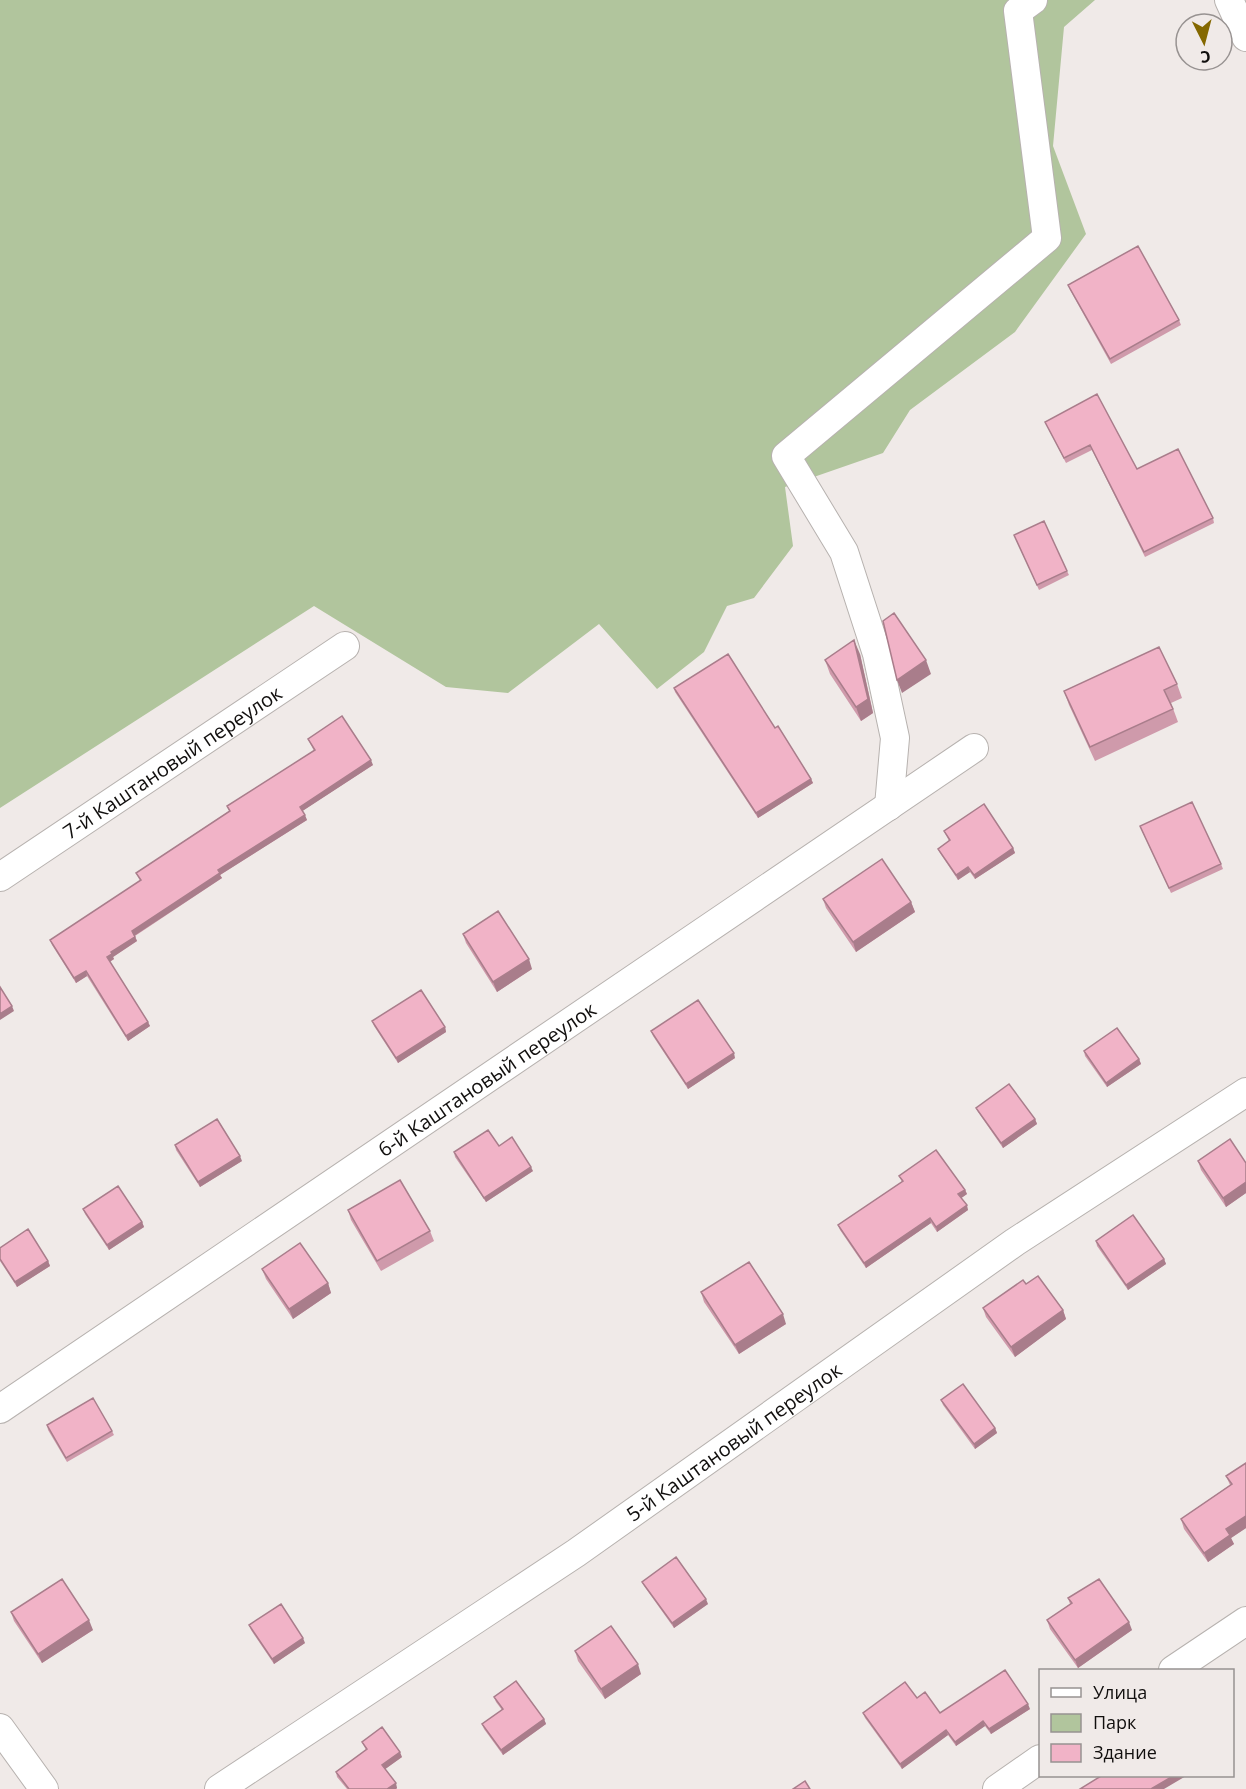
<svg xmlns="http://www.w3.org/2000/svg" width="1246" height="1789" font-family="'Open Sans',sans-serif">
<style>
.green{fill:#b1c59d}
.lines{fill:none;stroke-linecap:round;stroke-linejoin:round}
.minor-casing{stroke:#b7b2af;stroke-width:30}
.minor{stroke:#fff;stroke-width:28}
.wall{fill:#cf9aab}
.shaded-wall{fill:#a97d8b}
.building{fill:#f1b3c7;stroke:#a97d8b;stroke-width:1.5}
.labels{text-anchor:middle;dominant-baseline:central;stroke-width:5;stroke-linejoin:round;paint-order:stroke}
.street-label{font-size:20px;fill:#110f0e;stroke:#f0eae8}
</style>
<rect width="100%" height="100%" fill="#f0eae8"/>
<path class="green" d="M0,0H1095L1064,27L1053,146L1086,234L1015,332L910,410L883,453L785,487L793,546L754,598L727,606L704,652L657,689L599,624L508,693L446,687L314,606L0,808Z"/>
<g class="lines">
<defs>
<g id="minor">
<path d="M1229,0L1246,37"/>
<path d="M889,806L895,738L877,654L844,552L786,456L1047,238L1018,11L1033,0"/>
<path id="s1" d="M0,877L345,646"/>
<path id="s2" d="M0,1409L974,748"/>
<path d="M1173,1670L1246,1621"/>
<path d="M0,1728L44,1789"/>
<path id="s3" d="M219,1789L576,1553L1015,1242L1246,1092"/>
<path d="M997,1789L1040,1759"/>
</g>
</defs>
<use href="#minor" class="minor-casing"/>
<use href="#minor" class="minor"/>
</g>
<path class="wall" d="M1068,285L1179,320L1181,325L1111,364L1070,290Z
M1045,422L1137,469L1213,518L1214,523L1145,557L1092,450L1066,463Z
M1014,535L1067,571L1069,575L1039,590Z
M860,654L873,713L861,721L830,674L825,660Z
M1177,684L1182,698L1171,703L1178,722L1095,761L1069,705L1064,691Z
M674,688L775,728L811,779L813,783L758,818L675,692Z
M308,739L373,765L302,811L307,820L220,875L222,878L135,936L137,941L113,957L114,959L110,962L150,1026L128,1041L87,976L76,983L52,945L50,940L140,881L136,873L229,811L227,806L314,751Z
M944,831L1013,848L1015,853L975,879L970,872L958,880L940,853L938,849L949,841Z
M1142,831L1221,864L1223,869L1171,893Z
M823,899L911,902L915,912L856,952L826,908Z
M463,934L532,969L497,992L466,943Z
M372,1021L445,1027L446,1032L398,1063L374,1026Z
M651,1031L735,1058L688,1089L653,1036Z
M1084,1051L1139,1059L1141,1064L1107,1087L1085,1056Z
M976,1108L1035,1119L1037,1124L1003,1148L978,1112Z
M175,1145L242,1161L200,1187L176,1150Z
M454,1152L533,1171L486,1202L455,1157Z
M1198,1161L1246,1163V1193L1226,1207L1201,1170Z
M899,1176L965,1190L967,1194L961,1198L968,1210L937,1232L931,1223L866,1268L840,1230L838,1225L902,1182Z
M83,1209L142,1222L144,1227L109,1250L85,1214Z
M348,1210L430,1231L434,1241L381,1271L351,1220Z
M1096,1241L1164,1259L1166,1264L1128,1290L1097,1246Z
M0,1248L48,1261L50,1266L17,1287L0,1261Z
M262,1269L328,1283L331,1293L293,1319L266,1279Z
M1026,1284L1063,1310L1066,1319L1015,1357L986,1317L983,1308Z
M701,1292L786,1324L739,1354L704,1302Z
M941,1400L995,1428L997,1433L975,1449L943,1405Z
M47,1425L112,1431L114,1435L67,1462L48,1430Z
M1246,1463V1528L1231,1538L1234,1544L1208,1562L1184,1529L1181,1519L1230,1485L1226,1476Z
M642,1582L708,1604L674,1628L644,1586Z
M1068,1598L1132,1630L1078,1668L1050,1629L1047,1620L1070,1604Z
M11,1612L93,1630L42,1663L14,1621Z
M249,1625L305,1643L274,1664L251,1630Z
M575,1651L641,1674L605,1699L578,1661Z
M494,1697L544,1719L546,1724L503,1755L484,1729L482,1724L502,1710L496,1702Z
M917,1698L940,1713L1030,1709L991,1734L985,1726L956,1746L948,1735L902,1769L865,1718L863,1713Z
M362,1742L402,1757L385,1769L397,1788L396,1789H347L337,1777L336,1772L366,1750Z"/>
<path class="shaded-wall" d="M854,640L860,654L873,713L861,721L856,707Z
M926,660L931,674L902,693L897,680Z
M371,760L373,765L301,812L300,807Z
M811,779L813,783L758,818L756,813Z
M305,815L307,820L220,875L222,878L134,936L132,931L218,870Z
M1013,848L1015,853L975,879L974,875Z
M968,867L970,872L958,880L956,875Z
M911,902L915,912L856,952L853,942Z
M135,937L137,941L113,957L114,959L109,962L107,957L111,952Z
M529,959L532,969L497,992L493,982Z
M86,971L87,976L76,983L74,978Z
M12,1006L14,1011L0,1020V1014Z
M148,1022L150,1026L128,1041L126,1036Z
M445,1027L446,1032L398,1063L396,1058Z
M734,1053L735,1058L688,1089L686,1084Z
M1139,1059L1141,1064L1107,1087L1106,1083Z
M1035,1119L1037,1124L1003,1148L1001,1143Z
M240,1156L242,1161L200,1187L198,1182Z
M531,1167L533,1171L486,1202L484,1198Z
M1246,1182V1193L1226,1207L1223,1198Z
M965,1190L967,1194L960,1199L958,1194Z
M967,1205L968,1210L937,1232L936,1227Z
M930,1218L931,1223L866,1268L864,1263Z
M142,1222L144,1227L109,1250L107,1245Z
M1164,1259L1166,1264L1128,1290L1126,1285Z
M48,1261L50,1266L17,1287L15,1282Z
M328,1283L331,1293L293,1319L289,1309Z
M1063,1310L1066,1319L1015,1357L1011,1347Z
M783,1314L786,1324L739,1354L735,1345Z
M995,1428L997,1433L975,1449L974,1444Z
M1246,1516V1528L1231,1538L1234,1544L1208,1562L1204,1553L1226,1529Z
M706,1599L708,1604L674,1628L672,1623Z
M89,1620L93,1630L42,1663L38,1654Z
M1129,1622L1132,1630L1078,1668L1075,1660Z
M303,1638L305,1643L274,1664L272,1659Z
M638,1664L641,1674L605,1699L601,1689Z
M1028,1704L1030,1709L991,1734L989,1729Z
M544,1719L546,1724L503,1755L501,1750Z
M983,1721L985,1726L956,1746L955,1742Z
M946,1730L948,1735L902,1769L900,1764Z
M400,1752L402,1757L384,1770L382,1765Z
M1173,1776H1186L1164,1789H1151Z
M396,1783L397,1788L396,1789H387Z"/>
<path class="building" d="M1138,246L1179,320L1110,359L1068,285Z
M1097,394L1137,469L1178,449L1213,518L1144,552L1090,445L1064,458L1045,422Z
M1044,521L1067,571L1037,585L1014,535Z
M894,613L926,660L897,680L883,621Z
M854,640L868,699L856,707L825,660Z
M1159,647L1177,684L1164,690L1173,709L1090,747L1064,691Z
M728,654L775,728L778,726L811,779L756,813L674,688Z
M342,716L371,760L300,807L305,815L218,870L220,873L132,931L135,937L111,952L112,954L107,957L148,1022L126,1036L86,971L74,978L50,940L141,880L136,873L230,811L227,806L315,750L308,739Z
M1192,802L1221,864L1169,888L1140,826Z
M984,804L1013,848L974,875L968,867L956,875L938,849L950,840L944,831Z
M882,859L911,902L853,942L823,899Z
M498,911L529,959L493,982L463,934Z
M0,987L12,1006L0,1014Z
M421,990L445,1027L396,1058L372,1021Z
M698,1000L734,1053L686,1084L651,1031Z
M1117,1028L1139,1059L1106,1083L1084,1051Z
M1009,1084L1035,1119L1001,1143L976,1108Z
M217,1119L240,1156L198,1182L175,1145Z
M488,1130L499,1146L512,1137L531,1167L484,1198L454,1152Z
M1230,1139L1246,1163V1182L1223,1198L1198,1161Z
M936,1150L965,1190L958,1194L967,1205L936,1227L930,1218L864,1263L838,1225L903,1181L899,1176Z
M400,1180L430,1231L377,1261L348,1210Z
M118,1186L142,1222L107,1245L83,1209Z
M1133,1215L1164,1259L1126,1285L1096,1241Z
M28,1229L48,1261L15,1282L0,1259V1248Z
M300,1243L328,1283L289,1309L262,1269Z
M749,1262L783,1314L735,1345L701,1292Z
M1038,1276L1063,1310L1011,1347L983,1308L1023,1280L1026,1284Z
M963,1384L995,1428L974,1444L941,1400Z
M93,1398L112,1431L66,1458L47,1425Z
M1246,1463V1516L1226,1529L1230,1535L1204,1553L1181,1519L1232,1484L1226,1476Z
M676,1557L706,1599L672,1623L642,1582Z
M62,1579L89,1620L38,1654L11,1612Z
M1099,1579L1129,1622L1075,1660L1047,1620L1072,1603L1068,1598Z
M281,1604L303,1638L272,1659L249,1625Z
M611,1626L638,1664L601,1689L575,1651Z
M1005,1670L1028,1704L989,1729L983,1721L955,1742L946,1730L900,1764L863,1713L905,1682L917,1698L925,1692L940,1713Z
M516,1681L544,1719L501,1750L482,1724L503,1709L494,1697Z
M382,1727L400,1752L382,1765L396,1783L387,1789H349L336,1772L367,1749L362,1742Z
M1101,1776H1173L1151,1789H1080Z
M805,1781L810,1789H793Z"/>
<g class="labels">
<g class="street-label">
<text stroke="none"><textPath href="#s1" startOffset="207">7-й Каштановый переулок</textPath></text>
<text stroke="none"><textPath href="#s2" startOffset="588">6-й Каштановый переулок</textPath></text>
<text stroke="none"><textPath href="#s3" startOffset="621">5-й Каштановый переулок</textPath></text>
</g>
</g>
<rect x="1039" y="1669" width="195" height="108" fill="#f0eae8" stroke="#979291" stroke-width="1.5"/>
<rect x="1051" y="1688" width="30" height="9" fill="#ffffff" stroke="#979291" stroke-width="1.5"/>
<text x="1093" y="1699" font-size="18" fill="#110f0e">Улица</text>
<rect x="1051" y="1714" width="30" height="18" fill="#b1c59d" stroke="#979291" stroke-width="1.5"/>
<text x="1093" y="1729" font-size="18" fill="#110f0e">Парк</text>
<rect x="1051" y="1744" width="30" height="18" fill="#f1b3c7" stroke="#979291" stroke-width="1.5"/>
<text x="1093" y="1759" font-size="18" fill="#110f0e">Здание</text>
<g transform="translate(1204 42) rotate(174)"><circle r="28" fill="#f0eae8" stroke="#979291" stroke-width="1.5"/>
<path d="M0-4.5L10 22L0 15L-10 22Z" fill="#846800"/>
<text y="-9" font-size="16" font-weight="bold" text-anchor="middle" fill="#110f0e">С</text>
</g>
</svg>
